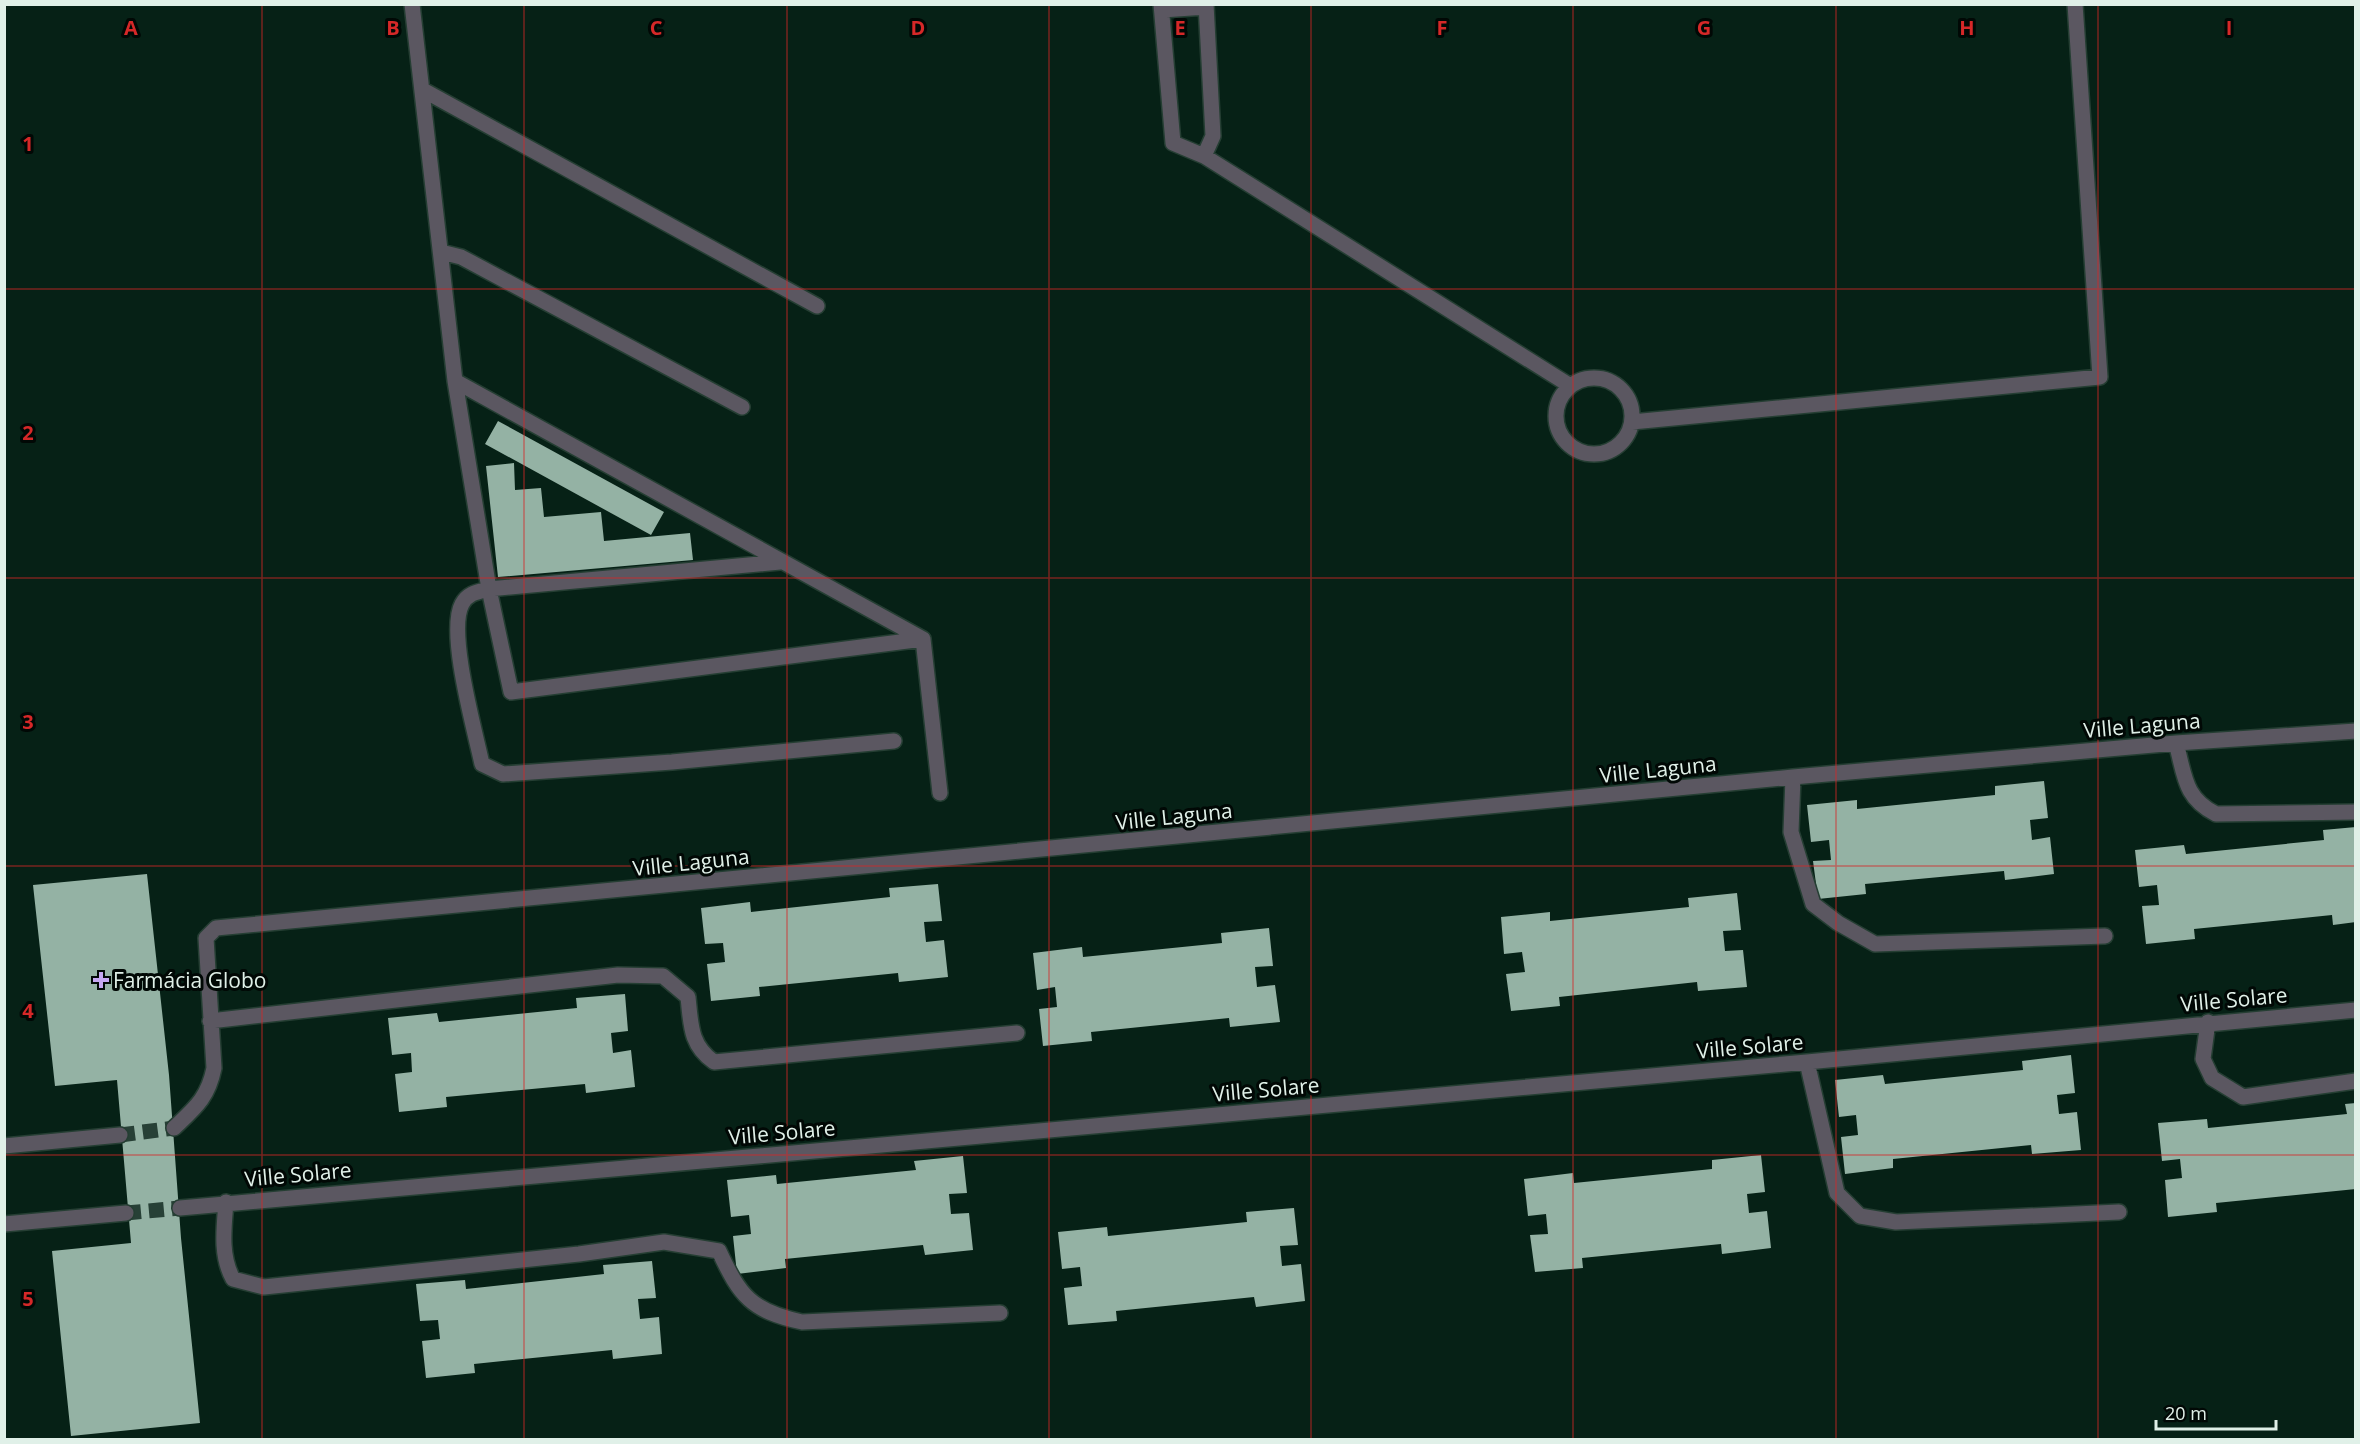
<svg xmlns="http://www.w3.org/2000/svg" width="2360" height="1444" font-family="'Open Sans',sans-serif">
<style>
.building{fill:#94b2a4}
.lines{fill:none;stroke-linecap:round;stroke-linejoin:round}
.minor-tunnel{stroke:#274036;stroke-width:15;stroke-dasharray:15 8;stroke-linecap:butt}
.minor-casing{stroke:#253e33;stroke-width:18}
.minor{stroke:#5b5761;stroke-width:15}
.grid{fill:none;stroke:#d62828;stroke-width:1.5;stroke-opacity:0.55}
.poi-dot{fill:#c5a7f1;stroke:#010805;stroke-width:2}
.labels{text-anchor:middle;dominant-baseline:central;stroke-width:6;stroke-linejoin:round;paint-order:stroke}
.street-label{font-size:21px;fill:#e0f0e8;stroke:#010805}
.poi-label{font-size:21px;fill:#e0f0e8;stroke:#010805;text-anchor:start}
.grid-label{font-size:20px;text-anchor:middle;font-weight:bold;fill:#d62828;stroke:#010805;stroke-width:6;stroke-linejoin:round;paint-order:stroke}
</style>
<rect width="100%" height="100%" fill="#062116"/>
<path class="building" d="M498,421L664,512L651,535L485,444Z
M514,463L515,490L541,488L544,517L601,512L604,541L690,533L693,560L498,577L486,466Z
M2044,781L2048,818L2030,820L2032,840L2050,837L2054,874L2005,880L2004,871L1865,884L1866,894L1818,899L1813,861L1831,860L1829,840L1811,842L1807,805L1857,800V809L1995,795V786Z
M2356,827V922L2333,925L2332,915L2194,929L2195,939L2146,944L2142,906L2159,905L2157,885L2139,887L2135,850L2184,845L2186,854L2324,840L2323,830Z
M147,874L169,1075L181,1238L200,1423L71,1436L52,1251L131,1243L117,1080L55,1086L33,885Z
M938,884L942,921L924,922L926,942L944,940L948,977L899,982L898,973L759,987L760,996L711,1001L707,964L725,962L723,943L705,944L701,908L750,902L751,912L890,897L889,888Z
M1737,893L1741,930L1723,931L1725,951L1743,950L1747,987L1698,991L1697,982L1559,997L1560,1006L1511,1011L1506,974L1525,972L1522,952L1504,954L1501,917L1550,912V921L1689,907L1688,898Z
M1269,928L1273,966L1255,967L1257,987L1275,985L1280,1022L1230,1027L1229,1018L1091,1032L1092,1041L1043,1046L1039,1009L1057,1007L1055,987L1037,990L1033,953L1082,947L1083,957L1222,943L1221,933Z
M625,994L628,1031L611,1033L613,1053L631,1050L635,1087L586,1093L585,1084L446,1097L447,1107L399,1112L395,1074L412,1072L411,1053L392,1055L388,1018L437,1013L439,1022L577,1008L576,998Z
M2071,1055L2075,1093L2057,1095L2059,1114L2077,1112L2081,1150L2032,1154L2031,1145L1893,1159V1168L1845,1174L1841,1137L1858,1135L1856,1115L1839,1117L1835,1080L1883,1075L1885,1084L2023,1070L2022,1061Z
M2356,1103V1189L2216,1203L2217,1212L2168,1217L2165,1180L2182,1178L2180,1159L2162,1161L2158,1123L2207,1119L2208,1128L2347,1114L2345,1104Z
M1761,1155L1765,1192L1747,1194L1749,1213L1767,1211L1771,1248L1722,1254L1721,1244L1582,1258L1583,1268L1535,1272L1530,1235L1548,1234L1546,1214L1528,1216L1524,1179L1573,1173L1574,1183L1712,1169V1160Z
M963,1156L967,1193L949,1194L951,1214L969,1213L973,1250L925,1255L923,1245L785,1259L786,1268L737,1274L733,1236L751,1234L749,1215L731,1217L727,1180L776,1175L777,1184L916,1170L914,1161Z
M1294,1208L1298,1245L1280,1246L1282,1266L1301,1264L1305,1301L1256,1307L1254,1297L1116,1311L1117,1321L1068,1325L1064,1288L1082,1286L1080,1267L1062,1269L1058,1232L1107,1227L1108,1236L1247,1222L1246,1212Z
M652,1261L656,1298L638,1299L640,1319L659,1317L662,1354L613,1359L612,1350L474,1364L475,1373L426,1378L422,1341L440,1339L438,1320L420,1321L416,1284L465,1280L466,1289L604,1274L603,1265Z"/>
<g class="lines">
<path class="minor-tunnel" d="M120,1135L174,1128
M126,1213L180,1208"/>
<defs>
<path id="minor" d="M412,4L455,381L923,639
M1161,4L1173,143L1204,156L1569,385
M1162,10L1206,7
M423,90L817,306
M1204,156L1213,136L1206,4
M441,252L461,257L742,407
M1556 416a38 38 0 1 1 76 0a38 38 0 1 1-76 0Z
M455,381L489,589L511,692L923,639
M1632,422L2100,377L2075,4
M780,562L489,589C477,592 468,593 462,604C447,632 475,731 482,764L503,774L672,762L894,741
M923,639L940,793
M2176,743C2185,776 2184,798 2216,814L2356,812
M1793,777L1791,832L1813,904L1838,923L1875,944L2105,936
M210,1021L618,975L663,976L688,997C691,1025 690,1045 714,1062L1017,1033
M2208,1022L2203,1059L2212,1078L2243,1097L2356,1081
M1807,1062L1837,1193L1860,1216L1896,1222L2119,1212
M174,1128C195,1108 208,1098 214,1068L206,938L216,928L1793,777L2176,743L2356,731
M4,1146L120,1135
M226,1202C224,1228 220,1255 233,1279L264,1287L579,1254L664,1242L719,1251C740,1296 751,1311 802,1322L1000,1313
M180,1208L1807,1062L2356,1010
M4,1224L126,1213"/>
</defs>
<use href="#minor" class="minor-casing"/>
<use href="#minor" class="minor"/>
</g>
<path class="grid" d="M262,4V1440M524,4V1440M787,4V1440M1049,4V1440M1311,4V1440M1573,4V1440M1836,4V1440M2098,4V1440M4,289H2356M4,578H2356M4,866H2356M4,1155H2356"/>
<path class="poi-dot" d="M98 971h6v6h6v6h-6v6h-6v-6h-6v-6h6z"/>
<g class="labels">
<g class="street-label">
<text transform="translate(2142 725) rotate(-5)">Ville Laguna</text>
<text transform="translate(1658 769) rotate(-6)">Ville Laguna</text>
<text transform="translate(1174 816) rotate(-6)">Ville Laguna</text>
<text transform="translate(691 862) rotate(-6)">Ville Laguna</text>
<text transform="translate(2234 999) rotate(-5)">Ville Solare</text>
<text transform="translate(1750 1046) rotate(-5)">Ville Solare</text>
<text transform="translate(1266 1089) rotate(-5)">Ville Solare</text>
<text transform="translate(782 1132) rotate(-5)">Ville Solare</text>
<text transform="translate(298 1174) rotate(-5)">Ville Solare</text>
</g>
<g class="poi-label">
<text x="113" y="980">Farmácia Globo</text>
</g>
</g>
<g class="grid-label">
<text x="131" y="35">A</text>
<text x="393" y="35">B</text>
<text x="656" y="35">C</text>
<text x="918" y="35">D</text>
<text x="1180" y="35">E</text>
<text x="1442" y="35">F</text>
<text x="1704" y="35">G</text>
<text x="1967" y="35">H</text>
<text x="2229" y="35">I</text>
<text x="28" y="151">1</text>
<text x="28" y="440">2</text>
<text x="28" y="729">3</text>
<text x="28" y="1018">4</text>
<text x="28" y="1306">5</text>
</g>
<rect width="2360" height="1444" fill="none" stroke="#e0f0e8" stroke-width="12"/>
<path d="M2156 1420v9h120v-9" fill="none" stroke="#e0f0e8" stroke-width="3"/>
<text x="2165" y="1420" font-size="18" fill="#e0f0e8" stroke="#010805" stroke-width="4.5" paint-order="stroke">20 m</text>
</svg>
